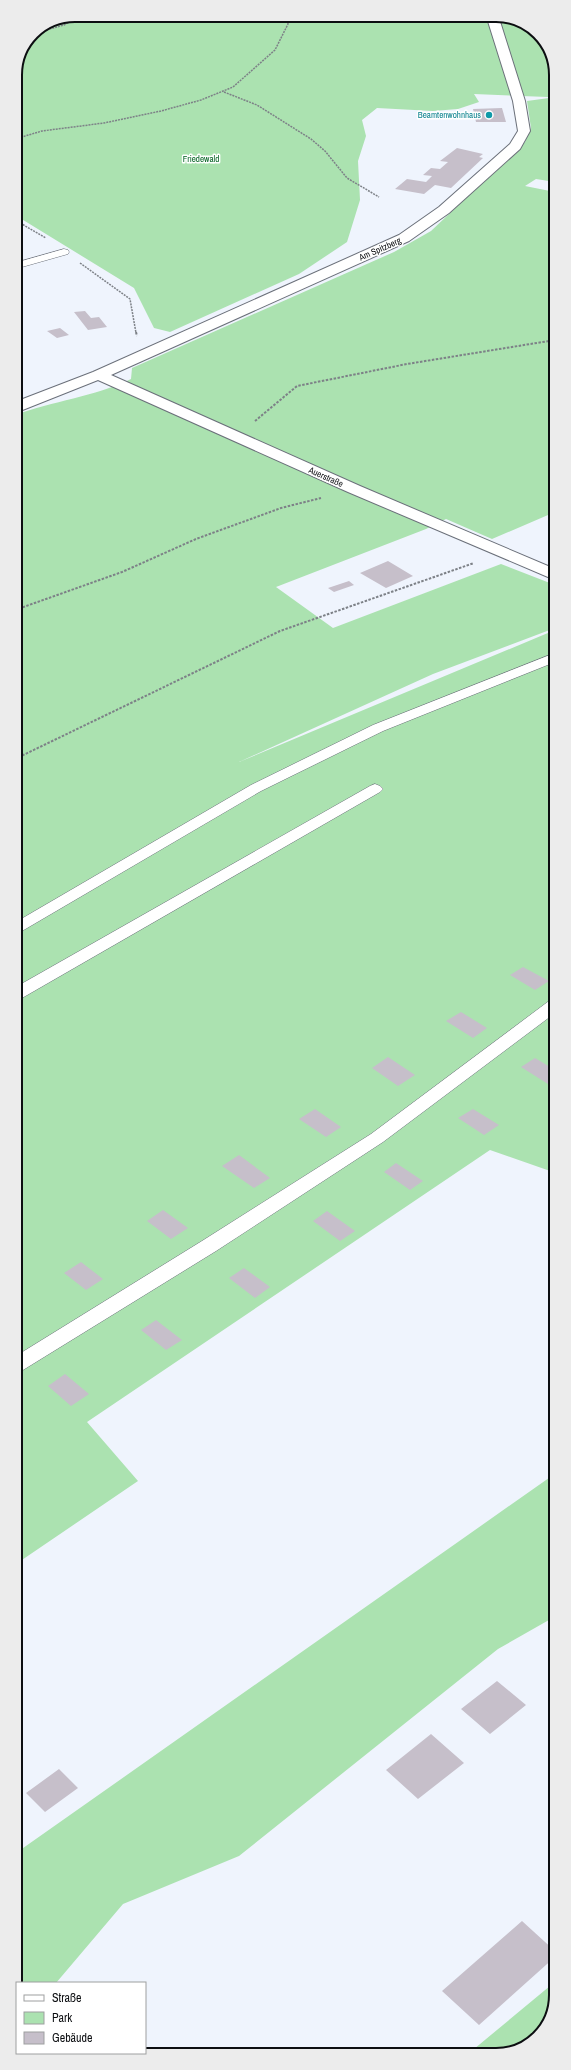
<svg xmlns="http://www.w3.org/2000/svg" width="571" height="2070" font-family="'Archivo Narrow',sans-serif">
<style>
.green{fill:#abe2b0}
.building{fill:#c6bfca}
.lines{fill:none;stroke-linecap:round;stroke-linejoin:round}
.service-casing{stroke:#6b707a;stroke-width:1}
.tertiary-casing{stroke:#6b707a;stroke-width:2}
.path-far1{stroke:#7d8187;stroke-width:1.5;stroke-dasharray:2 1;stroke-linecap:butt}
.path{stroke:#7d8187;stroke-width:2;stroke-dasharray:2.5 1.5;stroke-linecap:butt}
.service{fill:#fff;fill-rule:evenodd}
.tertiary{fill:#fff;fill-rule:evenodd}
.culture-dot{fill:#0f9aa8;stroke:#fff;stroke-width:1.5}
.labels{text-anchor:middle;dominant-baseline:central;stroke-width:3;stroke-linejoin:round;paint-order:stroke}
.far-culture-label{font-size:9px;fill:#0d838f;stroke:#fff;text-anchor:end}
.far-park-label{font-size:9px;fill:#026221;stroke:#fff}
.far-street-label{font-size:9px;fill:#0c0e11;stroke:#fff}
.rim{fill:none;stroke:#0c0e11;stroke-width:2}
</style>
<rect width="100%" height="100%" fill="#eff4fd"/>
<path class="green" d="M75,15H504L536,30L555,63V182L536,179L525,186L555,192V512L492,539L446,519L426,529L276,587L333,628L501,564L555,585V628L433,674L239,762L555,630V1170L553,1172L490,1150L87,1422L138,1481L16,1564L15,415C53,401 94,397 131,379L132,368L394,252L431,231L525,142L531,128L527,101L549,98L548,97L474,94L479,102L458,109L433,111L377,108L362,120L366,136L358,161L360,200L347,242L299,274L170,332L154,328L134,288L15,215V74L33,32Z
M556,1473V1616L498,1649L239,1856L123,1904L56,1983H17V2009L16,1853Z
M556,1981V1996L544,2032L508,2054H468Z"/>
<path class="building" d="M502,108L506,122H476L473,109Z
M457,148L483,154L479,157L483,158L451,188L435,185L424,194L395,189L407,179L426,182L432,176L423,175L431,168L440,169L448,162L440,161Z
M85,311L91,318L99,317L107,327L88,330L74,312Z
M60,328L69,335L57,338L47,331Z
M388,561L413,576L386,588L360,573Z
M349,581L354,585L334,592L328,588Z
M523,967L549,981L535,990L510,975Z
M461,1012L487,1028L473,1038L446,1021Z
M388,1057L415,1075L398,1086L372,1068Z
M535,1058L555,1070V1079L548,1084L521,1067Z
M315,1109L341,1127L326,1137L299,1119Z
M473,1109L499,1125L484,1135L458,1118Z
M239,1155L270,1178L254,1188L222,1166Z
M396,1163L423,1181L410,1190L384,1172Z
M163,1210L188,1228L171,1239L147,1221Z
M327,1211L355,1231L340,1241L313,1221Z
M81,1262L103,1279L86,1290L64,1273Z
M244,1268L270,1287L255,1298L229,1278Z
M156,1320L182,1340L166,1350L141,1330Z
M65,1374L89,1394L71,1406L48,1386Z
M497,1681L526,1705L490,1734L461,1709Z
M431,1734L464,1763L418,1799L386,1770Z
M59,1769L78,1788L45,1812L26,1793Z
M522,1921L556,1952V1956L479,2025L442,1991Z"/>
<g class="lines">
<defs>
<path id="service" d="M64,249L68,250L69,252L68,254L15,269V263Z
M555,653V662L383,731L261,791L22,931L16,933V922L251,785L373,725Z
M375,784L380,786L383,789L380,792L22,998L16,999V987L370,786Z
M555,1000V1013L383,1142L216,1251L23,1370L16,1372V1356L202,1241L371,1134L549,1001Z"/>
<path id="tertiary" d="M486,15H498L525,101L530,131L520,149L449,213L409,241L111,375L360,486L555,569V580L348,492L98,380L15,413V402L93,372L399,235L439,207L510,144L518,131L513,101Z"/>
</defs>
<use href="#service" class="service-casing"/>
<use href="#tertiary" class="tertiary-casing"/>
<path class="path-far1" d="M32,34L64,25L81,15
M224,92L257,105L311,139L325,151L347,178L379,197
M15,139L42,131L104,123L161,111L201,100L233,87L275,50L288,24L287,15
M15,220L46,238
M80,263L130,299L136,333"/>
<path class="path" d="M136,332L137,336
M255,421L297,386L407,364L555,340
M15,610L122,572L196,539L281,508L321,498
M15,759L280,631L474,563"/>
<use href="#service" class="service"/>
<use href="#tertiary" class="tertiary"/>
</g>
<circle class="culture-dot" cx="489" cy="115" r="4"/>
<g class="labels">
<g class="far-culture-label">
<text x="481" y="115">Beamtenwohnhaus</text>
</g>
<g class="far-park-label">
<text x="201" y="159">Friedewald</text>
</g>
<g class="far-street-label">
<text transform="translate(380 249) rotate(-24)">Am Spitzberg</text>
<text transform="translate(326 477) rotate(24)">Auerstraße</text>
</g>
</g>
<path d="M0 0H571V2070H0ZM75 22H496A53 53 0 0 1 549 75V1995A53 53 0 0 1 496 2048H75A53 53 0 0 1 22 1995V75A53 53 0 0 1 75 22Z" fill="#ececec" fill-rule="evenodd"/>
<path class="rim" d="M75 22H496A53 53 0 0 1 549 75V1995A53 53 0 0 1 496 2048H75A53 53 0 0 1 22 1995V75A53 53 0 0 1 75 22Z"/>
<rect x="16" y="1982" width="130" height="72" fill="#ffffff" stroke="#9e9fa0"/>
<rect x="24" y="1995" width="20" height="6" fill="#ffffff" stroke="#9e9fa0"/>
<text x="52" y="2002" font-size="12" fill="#0c0e11">Straße</text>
<rect x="24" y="2012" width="20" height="12" fill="#abe2b0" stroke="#9e9fa0"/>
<text x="52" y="2022" font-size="12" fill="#0c0e11">Park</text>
<rect x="24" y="2032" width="20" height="12" fill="#c6bfca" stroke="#9e9fa0"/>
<text x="52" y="2042" font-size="12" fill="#0c0e11">Gebäude</text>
</svg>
